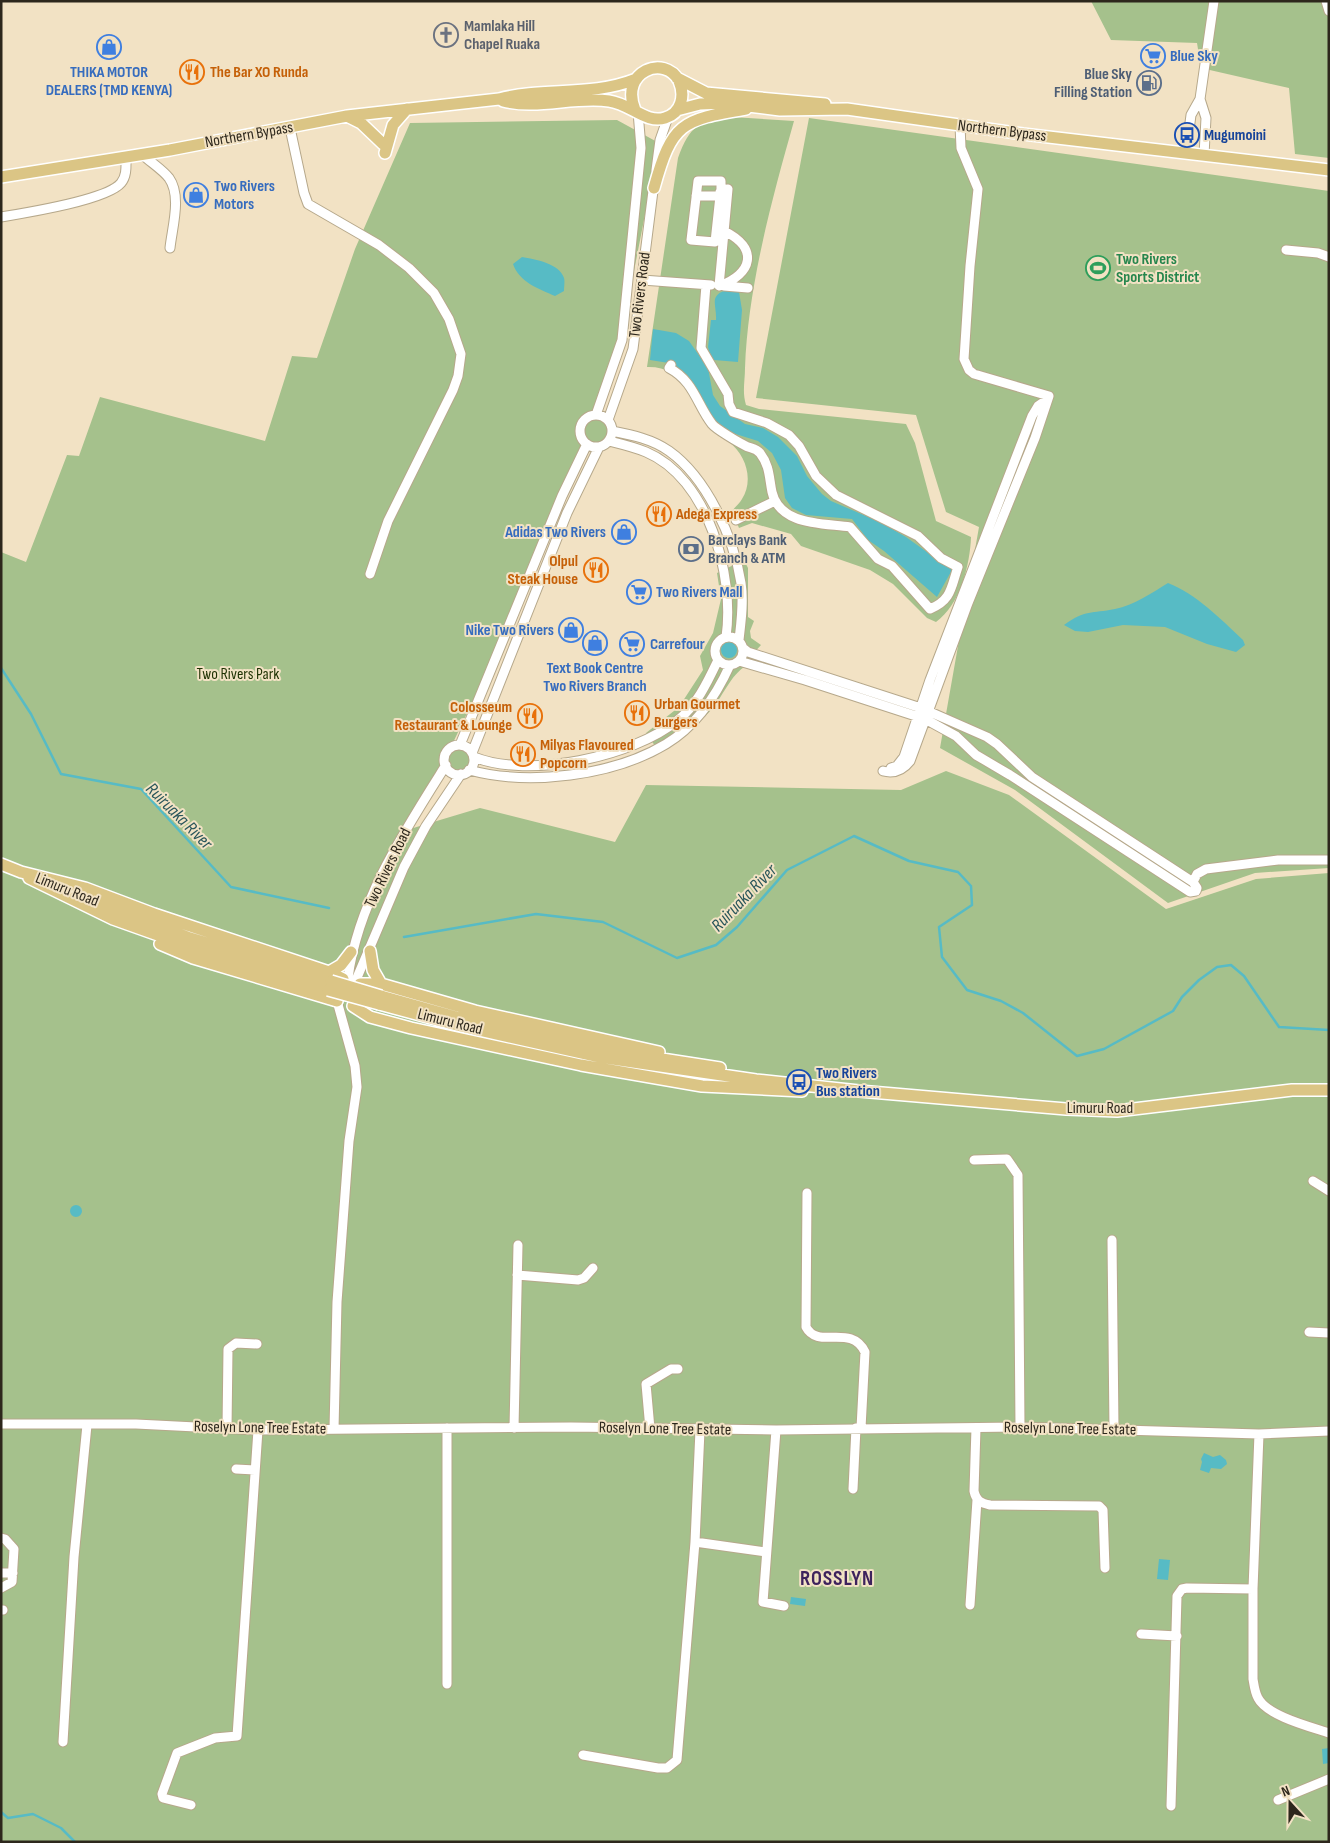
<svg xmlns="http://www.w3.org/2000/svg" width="1330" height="1843" font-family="'Sofia Sans Condensed',sans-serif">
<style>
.green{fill:#a5c18c}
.water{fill:#57bbc5}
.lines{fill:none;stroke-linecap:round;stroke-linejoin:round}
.stream{stroke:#57bbc5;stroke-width:2.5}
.minor-casing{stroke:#b6a88b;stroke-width:11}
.major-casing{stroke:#fff;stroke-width:14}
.minor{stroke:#fff;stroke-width:9}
.major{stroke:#dbc585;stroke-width:11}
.major-bridge-casing{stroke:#fff;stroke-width:14;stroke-linecap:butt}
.major-bridge{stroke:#dbc585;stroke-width:11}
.labels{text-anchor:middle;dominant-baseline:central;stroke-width:4;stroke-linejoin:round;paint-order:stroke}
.worship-label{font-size:16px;font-weight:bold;fill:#5b616d;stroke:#f2e2c4;text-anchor:start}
.shop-label{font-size:16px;font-weight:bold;fill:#366cbe;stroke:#f2e2c4;text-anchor:start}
.food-label{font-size:16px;font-weight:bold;fill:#c56008;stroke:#f2e2c4;text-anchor:start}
.service-label{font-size:16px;font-weight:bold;fill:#4e5e75;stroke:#f2e2c4;text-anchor:end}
.street-label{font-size:16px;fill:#2d271c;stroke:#f2e2c4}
.transit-label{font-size:16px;font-weight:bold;fill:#164399;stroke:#f2e2c4;text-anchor:start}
.leisure-label{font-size:16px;font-weight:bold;fill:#27864d;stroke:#f2e2c4;text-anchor:start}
.park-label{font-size:16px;fill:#1e3203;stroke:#f2e2c4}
.water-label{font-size:18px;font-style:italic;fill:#29555a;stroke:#f2e2c4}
.district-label{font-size:21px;font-weight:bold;letter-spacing:1px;fill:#3e235d;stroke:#f2e2c4}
</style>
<rect width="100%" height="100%" fill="#f2e2c4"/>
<path class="green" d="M1091,1H1329V158L1295,154L1289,88L1201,68L1197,43L1111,40Z
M732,117L794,121C772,199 748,286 745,368C745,381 742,392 746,405L759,409L906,424L915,443L936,521L971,537C970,565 960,605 936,622L927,618L893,584L870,570L801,546L791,534L752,523L739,528L732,511C735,507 740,503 742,499C754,480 746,455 729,442C723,437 712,432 708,425C692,399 685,366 647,367L678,158C690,125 698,122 732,117Z
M809,118L1329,191V868L1255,873L1168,903L1015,790L940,748L979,527L946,512L916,415L756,398Z
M617,120L659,143L626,312L591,418H600L606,422L609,435C603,446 593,446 585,439L575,469L508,627L450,749L459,746L469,750C478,775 452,782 445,759L410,829L480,808L615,842L646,785L901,790L946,771L1009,795L1166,909L1256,879L1329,873V1842H1V552L26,562L67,455L79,456L100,397L265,441L292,356L317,358L355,249L410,123Z
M744,560L748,568V617L754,621L750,631L751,638L761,645L752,655L751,663C731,672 725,694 711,710C696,727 679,740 660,753L646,733L679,707L703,670L700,656L713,633L721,599L717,573Z"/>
<path class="water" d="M522,257C535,259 560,264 564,278C565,281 564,287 564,291L555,296C539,289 519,282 513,264Z
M731,289L739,292L742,310L738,362L714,360L711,358L708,347L711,320H716C717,304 707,294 731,289Z
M653,329L676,333L689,341L708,368L713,395L720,406L745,424L763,428L778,437L797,456L807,476L822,494L831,501L880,522L906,537L952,570L937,597L884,551L868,540L852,519L806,515L792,508L785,498L781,470L772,453L758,441L726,431L712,419L695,388L669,363L650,360Z
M1168,583C1196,594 1221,619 1243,640L1245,645L1236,652L1207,644L1165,627L1123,625L1088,632L1075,631L1064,625C1086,609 1091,614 1115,609C1134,605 1152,593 1168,583Z
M721 650a8 8 0 1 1 16 0a8 8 0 1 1-16 0Z
M70 1211a6 6 0 1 1 12 0a6 6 0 1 1-12 0Z
M1204,1453L1213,1457L1220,1455L1226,1460L1227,1464L1221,1469L1211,1468L1209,1473L1200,1470L1202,1462L1201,1459Z
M1159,1559L1170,1560L1168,1580L1157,1579Z
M791,1597L806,1599L805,1606L790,1604Z
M1329,1748V1763L1323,1764L1322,1749Z"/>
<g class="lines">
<path class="stream" d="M1,668L31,714L61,774L141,789L231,887L329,908
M404,937L536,914L603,922L677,958L716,945L737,927L787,870L854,836L909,861L958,872L971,886L972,905L939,927L942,957L967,990L1001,1001L1023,1013L1077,1056L1104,1049L1173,1011L1182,997L1199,980L1217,967L1231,965L1244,976L1279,1027L1329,1030
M1,1812L8,1818L33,1814L61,1828L75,1842"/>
<defs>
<path id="minor" d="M1326,1L1329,11
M290,128L304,193L308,204L379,245L409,268L434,293L449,319L461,354L458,376L453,390L388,521L370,574
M1186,153L1191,115L1200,99
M142,154C150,162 162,169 169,178C182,196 172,228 170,248
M1204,155L1206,118L1200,99L1214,1
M656,170L660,140L668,117
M696,196H720V192
M720,196L715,242L691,240L698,181H721V190L728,189L719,286C753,274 759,248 724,231
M1,217C25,213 107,200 121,183C127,176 126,166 126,157
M1286,250L1318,253L1329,257
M642,280L711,285
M724,286L748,288
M671,365L669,368C694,381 697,405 712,424C716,429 738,442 744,445C750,449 755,447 760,453C770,466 769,478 772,492C780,526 823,523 850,527L878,559L892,566L930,609C952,600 951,587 958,567L941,558L918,536L836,495L816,476L799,446L789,435L767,423L733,412L729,404L728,394L701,348L706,285
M580 431a16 16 0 1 1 32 0a16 16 0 1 1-32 0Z
M596,415L622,340L641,148L638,112
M608,420L633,349L654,183
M612,431C632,435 652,439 669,451C707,478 734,538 741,583C744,601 741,622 739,640
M609,441C621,444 634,447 646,452C708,478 735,575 726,637
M736,520L775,501
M715 651a14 14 0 1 1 28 0a14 14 0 1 1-28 0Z
M739,661L805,680L925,719L956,736L976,755L1010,775L1190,892L1196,891L1197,888L1193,882L1032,777L997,744L987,737L921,708L748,652L743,648
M460,745L562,496L587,444
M444 760a15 15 0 1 1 30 0a15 15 0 1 1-30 0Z
M472,753L567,513L599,447
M474,757C528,779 633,757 678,720C697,705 708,681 718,660
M891,768L897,766L904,757L930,680L1032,416L1038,406L1048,399
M469,770C529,786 613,776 666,744C696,726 716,696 730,665
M883,771C895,774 903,770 910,761L968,603L1035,438L1049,396L974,374L969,370L964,359L970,266L978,189L961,148L960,125
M1193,882L1197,874L1206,869L1278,860H1329
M348,978C358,901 405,830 446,765
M356,980L404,867L426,826L461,774
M974,1160L1007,1159L1018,1175L1020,1427
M1313,1181L1329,1191
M807,1193L806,1327C818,1350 851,1323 865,1352L861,1428
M1112,1240L1114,1429
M517,1275L578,1280L584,1278L593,1268
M1309,1332L1329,1333
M1,1424H136L258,1430L571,1427L776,1430L1020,1427L1259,1434L1329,1431
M514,1428L518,1245
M976,1428L974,1491C976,1501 981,1503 990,1505L1099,1506L1103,1510L1105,1568
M227,1429L228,1349L236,1343L257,1344
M334,1429L337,1302L349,1141L357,1087L355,1066L337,1001
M650,1429L646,1384L671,1369H678
M776,1430L763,1602L784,1606
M1259,1434L1253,1589V1679C1254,1685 1255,1693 1258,1698C1267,1716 1311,1727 1329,1733
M236,1469L255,1470
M853,1489L856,1428
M1,1538L5,1539L14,1549L12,1582L1,1588
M695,1542L766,1552
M1,1573H13
M970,1605L977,1500
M1,1610H3
M1141,1634L1177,1636
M447,1684V1428
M63,1742L74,1557L87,1425
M583,1755L658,1768H667L677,1760L695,1542L700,1430
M1278,1800L1329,1779
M191,1805L163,1798L162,1794L177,1753L215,1738L237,1736L258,1430
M1171,1806L1177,1596L1182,1589L1187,1588L1253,1589"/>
<path id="major" d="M677,78L706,93L825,104
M503,101C537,110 574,96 609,101C631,104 646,124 665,118C682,113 685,95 679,81C665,54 619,71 635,110
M677,110L700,104L724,103L780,110L847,109L1023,134L1329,170
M347,116L361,123L383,144
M385,153L393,125L407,109
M1,177L170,150L347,116L499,99C544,87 591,97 636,79
M654,188C672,123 681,120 746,109
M1,864L21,872L85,888L154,914L329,972L343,979
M29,878L113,919L200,950L328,990
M80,896L187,937L331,981
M160,944L193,958L337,1001
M370,951L373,970L381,984
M329,972L341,965L351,952
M360,984H381L475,1011L659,1052
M381,996L456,1017L604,1050L720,1068
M379,1004L461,1026L599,1057L756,1080L859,1091L1066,1109L1117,1111L1292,1090H1329
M353,1006L370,1017L411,1028L581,1065L702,1086L802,1091"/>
</defs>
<use href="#minor" class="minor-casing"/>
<use href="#major" class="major-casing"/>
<use href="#minor" class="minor"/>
<use href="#major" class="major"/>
<defs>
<path id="major-bridge" d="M331,981L381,996
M328,990L379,1004"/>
</defs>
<use href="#major-bridge" class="major-bridge-casing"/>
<use href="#major-bridge" class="major-bridge"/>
</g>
<defs>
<symbol id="church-ring" viewBox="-11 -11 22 22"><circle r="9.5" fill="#f2e2c4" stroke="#6b7280" stroke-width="1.5"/><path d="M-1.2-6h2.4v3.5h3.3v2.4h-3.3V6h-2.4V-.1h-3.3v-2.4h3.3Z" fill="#6b7280"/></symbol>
<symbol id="shop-ring" viewBox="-11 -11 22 22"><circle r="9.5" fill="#f2e2c4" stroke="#3f7fe0" stroke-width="1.5"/><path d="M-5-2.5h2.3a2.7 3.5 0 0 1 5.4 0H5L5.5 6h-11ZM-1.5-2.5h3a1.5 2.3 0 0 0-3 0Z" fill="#3f7fe0"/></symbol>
<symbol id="supermarket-ring" viewBox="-11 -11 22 22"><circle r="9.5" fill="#f2e2c4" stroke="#3f7fe0" stroke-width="1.5"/><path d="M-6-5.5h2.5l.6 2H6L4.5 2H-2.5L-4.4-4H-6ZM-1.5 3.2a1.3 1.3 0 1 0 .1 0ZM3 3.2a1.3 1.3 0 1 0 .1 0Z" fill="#3f7fe0"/></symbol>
<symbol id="restaurant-ring" viewBox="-11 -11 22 22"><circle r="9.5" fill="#f2e2c4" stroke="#e8710a" stroke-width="1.5"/><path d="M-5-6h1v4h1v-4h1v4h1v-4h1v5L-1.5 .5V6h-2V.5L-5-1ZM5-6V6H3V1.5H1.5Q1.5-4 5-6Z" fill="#e8710a"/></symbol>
<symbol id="fuel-ring" viewBox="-11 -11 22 22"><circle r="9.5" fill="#f2e2c4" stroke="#5c6f8a" stroke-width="1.5"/><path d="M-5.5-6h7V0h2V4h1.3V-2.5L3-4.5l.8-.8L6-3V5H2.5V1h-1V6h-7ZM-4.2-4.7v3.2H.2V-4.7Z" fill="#5c6f8a"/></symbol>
<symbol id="bus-ring" viewBox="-11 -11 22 22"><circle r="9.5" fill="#f2e2c4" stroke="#1a4fb4" stroke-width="1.5"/><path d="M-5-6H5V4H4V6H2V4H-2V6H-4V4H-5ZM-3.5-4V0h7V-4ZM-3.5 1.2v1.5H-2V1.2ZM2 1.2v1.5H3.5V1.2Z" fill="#1a4fb4"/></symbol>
<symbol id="stadium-ring" viewBox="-11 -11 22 22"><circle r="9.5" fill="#f2e2c4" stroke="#2e9e5b" stroke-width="1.5"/><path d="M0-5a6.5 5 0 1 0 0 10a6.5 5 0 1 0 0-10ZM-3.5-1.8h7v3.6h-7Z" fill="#2e9e5b"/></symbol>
<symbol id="bank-ring" viewBox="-11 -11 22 22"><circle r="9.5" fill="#f2e2c4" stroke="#5c6f8a" stroke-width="1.5"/><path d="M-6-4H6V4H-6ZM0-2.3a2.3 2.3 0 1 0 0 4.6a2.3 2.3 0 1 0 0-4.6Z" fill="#5c6f8a"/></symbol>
</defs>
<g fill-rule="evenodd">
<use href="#church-ring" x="432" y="21" width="28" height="28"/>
<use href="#shop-ring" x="95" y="33" width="28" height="28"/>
<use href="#supermarket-ring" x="1139" y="42" width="28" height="28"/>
<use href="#restaurant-ring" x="178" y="58" width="28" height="28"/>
<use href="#fuel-ring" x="1135" y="69" width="28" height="28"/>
<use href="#bus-ring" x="1173" y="121" width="28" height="28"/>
<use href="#shop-ring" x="182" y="181" width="28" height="28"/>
<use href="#stadium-ring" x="1084" y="254" width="28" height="28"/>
<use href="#restaurant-ring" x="645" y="500" width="28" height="28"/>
<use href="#shop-ring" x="610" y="518" width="28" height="28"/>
<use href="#bank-ring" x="677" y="535" width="28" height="28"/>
<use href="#restaurant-ring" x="582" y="556" width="28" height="28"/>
<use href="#supermarket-ring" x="625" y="578" width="28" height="28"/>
<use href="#shop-ring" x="557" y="616" width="28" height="28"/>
<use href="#shop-ring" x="581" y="629" width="28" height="28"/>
<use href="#supermarket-ring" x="618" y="630" width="28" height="28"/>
<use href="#restaurant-ring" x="623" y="699" width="28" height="28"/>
<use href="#restaurant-ring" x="516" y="702" width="28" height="28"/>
<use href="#restaurant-ring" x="509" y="740" width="28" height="28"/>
<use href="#bus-ring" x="785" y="1068" width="28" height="28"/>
</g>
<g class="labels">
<g class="worship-label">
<text x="464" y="26">Mamlaka Hill<tspan x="464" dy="18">Chapel Ruaka</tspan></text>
</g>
<g class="shop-label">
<text x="1170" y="56">Blue Sky</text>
<text x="109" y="72" text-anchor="middle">THIKA MOTOR<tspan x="109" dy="18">DEALERS (TMD KENYA)</tspan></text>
<text x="214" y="186">Two Rivers<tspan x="214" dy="18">Motors</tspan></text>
<text x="606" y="532" text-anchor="end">Adidas Two Rivers</text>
<text x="656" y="592">Two Rivers Mall</text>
<text x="554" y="630" text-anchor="end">Nike Two Rivers</text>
<text x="650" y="644">Carrefour</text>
<text x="595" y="668" text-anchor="middle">Text Book Centre<tspan x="595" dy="18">Two Rivers Branch</tspan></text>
</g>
<g class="food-label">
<text x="210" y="72">The Bar XO Runda</text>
<text x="676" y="514">Adega Express</text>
<text x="578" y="561" text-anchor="end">Olpul<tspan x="578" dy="18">Steak House</tspan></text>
<text x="654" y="704">Urban Gourmet<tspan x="654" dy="18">Burgers</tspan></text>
<text x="512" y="707" text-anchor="end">Colosseum<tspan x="512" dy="18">Restaurant &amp; Lounge</tspan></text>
<text x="540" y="745">Milyas Flavoured<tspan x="540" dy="18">Popcorn</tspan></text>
</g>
<g class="service-label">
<text x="1132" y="74">Blue Sky<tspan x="1132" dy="18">Filling Station</tspan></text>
<text x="708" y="540" text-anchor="start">Barclays Bank<tspan x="708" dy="18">Branch &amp; ATM</tspan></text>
</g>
<g class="street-label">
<text transform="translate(1002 131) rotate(7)">Northern Bypass</text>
<text transform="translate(249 135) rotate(-10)">Northern Bypass</text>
<text transform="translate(640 295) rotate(-83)">Two Rivers Road</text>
<text transform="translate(388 868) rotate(-64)">Two Rivers Road</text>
<text transform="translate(67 890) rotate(22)">Limuru Road</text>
<text transform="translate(450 1022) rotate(14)">Limuru Road</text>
<text x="1100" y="1108">Limuru Road</text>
<text transform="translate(260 1428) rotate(1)">Roselyn Lone Tree Estate</text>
<text transform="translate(665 1429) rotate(1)">Roselyn Lone Tree Estate</text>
<text transform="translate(1070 1429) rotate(1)">Roselyn Lone Tree Estate</text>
</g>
<g class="transit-label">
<text x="1204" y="135">Mugumoini</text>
<text x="816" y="1073">Two Rivers<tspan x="816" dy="18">Bus station</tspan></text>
</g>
<g class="leisure-label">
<text x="1116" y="259">Two Rivers<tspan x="1116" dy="18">Sports District</tspan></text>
</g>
<g class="park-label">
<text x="238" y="674">Two Rivers Park</text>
</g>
<g class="water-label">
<text transform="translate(179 816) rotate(45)">Ruiruaka River</text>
<text transform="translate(744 898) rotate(-46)">Ruiruaka River</text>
</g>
<g class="district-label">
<text x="837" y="1578">ROSSLYN</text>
</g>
</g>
<rect width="1330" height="1843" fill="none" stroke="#2d271c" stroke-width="5"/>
<g transform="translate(1290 1803) rotate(339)" stroke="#f2e2c4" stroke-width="4" paint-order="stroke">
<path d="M0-4L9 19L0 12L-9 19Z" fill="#2d271c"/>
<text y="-8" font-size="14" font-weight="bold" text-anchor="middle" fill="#2d271c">N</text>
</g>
</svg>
